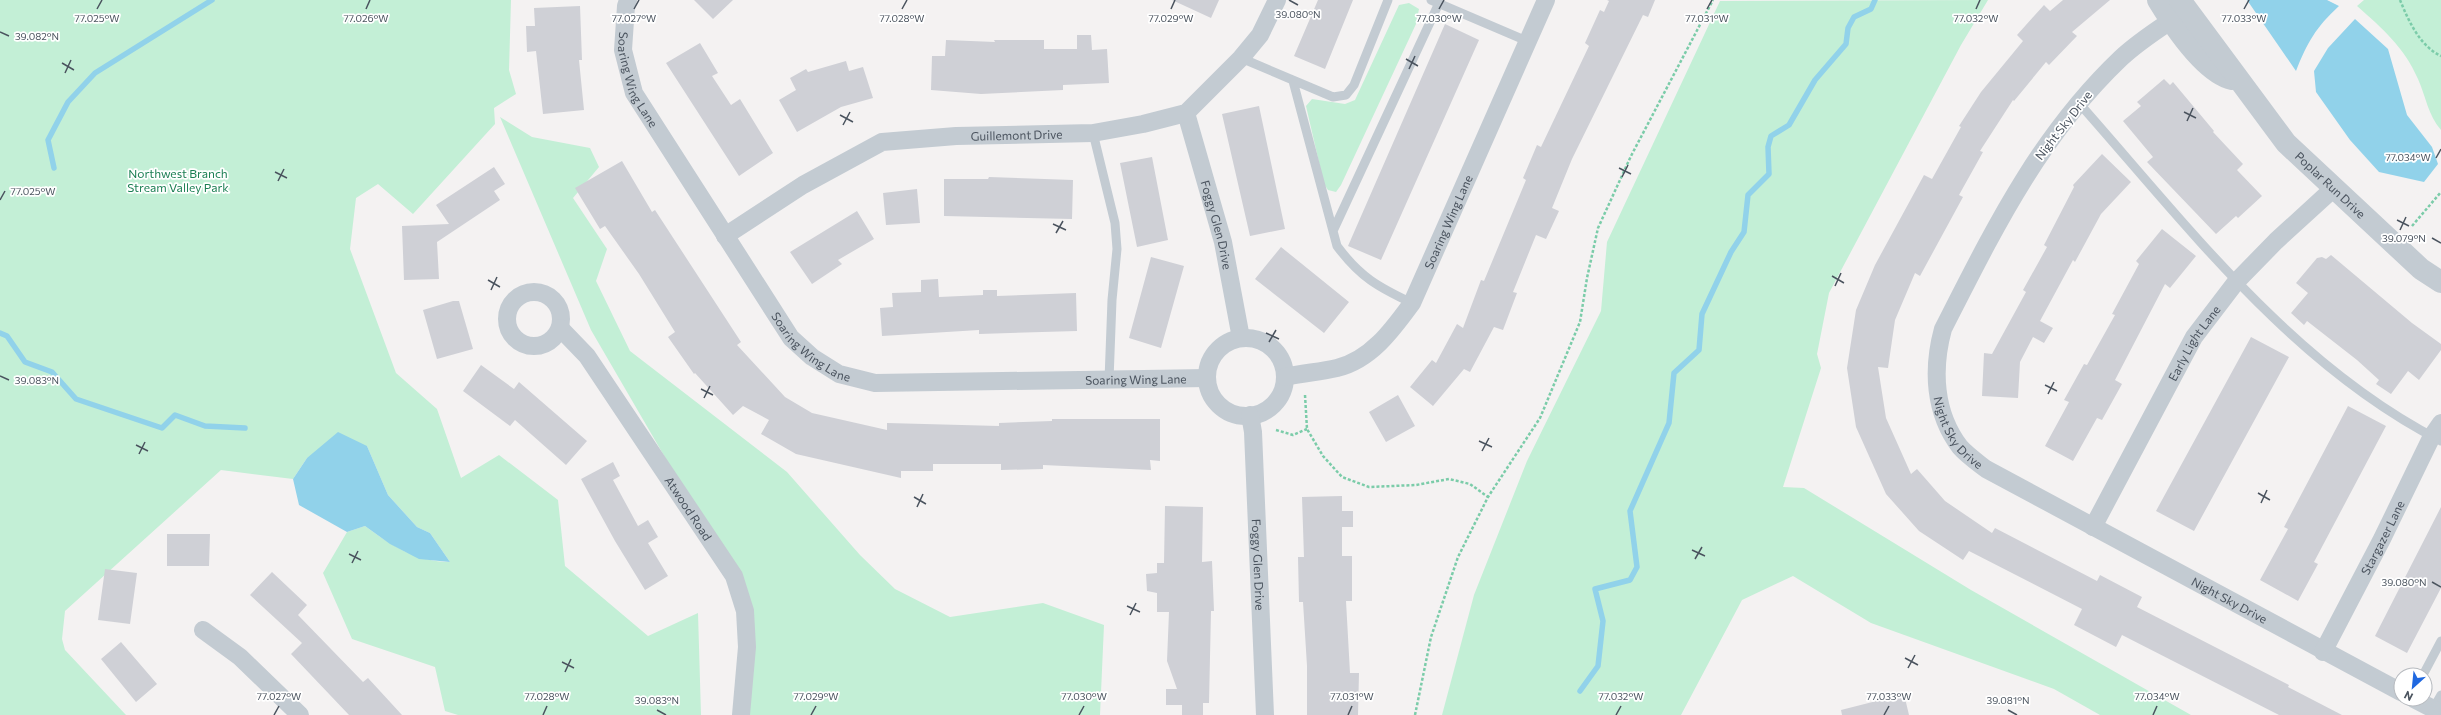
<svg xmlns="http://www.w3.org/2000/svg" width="2441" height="715" font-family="Commissioner,sans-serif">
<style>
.green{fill:#c3efd6}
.water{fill:#91d2ea}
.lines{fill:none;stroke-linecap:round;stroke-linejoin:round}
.stream{stroke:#91d2ea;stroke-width:5.5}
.building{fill:#cfd0d6}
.path{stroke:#7bcca9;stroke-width:2.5;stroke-dasharray:3 2;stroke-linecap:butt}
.service{stroke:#c3cbd2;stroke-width:9}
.minor{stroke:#c3cbd2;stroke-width:18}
.tertiary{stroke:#c3cbd2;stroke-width:22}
.ticks{fill:none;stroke:#4a535e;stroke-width:1.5}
.labels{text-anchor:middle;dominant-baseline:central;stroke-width:3.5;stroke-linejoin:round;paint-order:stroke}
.street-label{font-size:12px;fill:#4a535e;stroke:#fff}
.park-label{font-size:12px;fill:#1b7f53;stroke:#fff}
.ticks-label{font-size:10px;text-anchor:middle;fill:#4a535e;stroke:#fff;stroke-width:3.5;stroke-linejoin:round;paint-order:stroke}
</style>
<rect width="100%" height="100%" fill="#f4f2f2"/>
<path class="green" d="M0,0H511L509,70L516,94L494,108L495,124L413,214L378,184L356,198L350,249L396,373L437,409L461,478L499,455L558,500L565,566L648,636L698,613L701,715H458L445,711L435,667L352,639L323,573L347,532L365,526C391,545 416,562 450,562L430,533L417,527L388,495L367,446L307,458L293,479L221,470L65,611L62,639L65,650L126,715H0Z
M1988,0L1961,45L1829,293L1817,354L1821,368L1783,487L1804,488L1971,590L2191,715H2100L2054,689L1871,623L1793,576L1742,600L1681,715H1442L1474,595L1527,461L1601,311L1607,242L1720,1Z
M2364,0H2441V130C2428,115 2426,97 2418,79C2404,47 2383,29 2357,6Z
M1409,3L1419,9L1416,24L1341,185L1336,192L1328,190L1324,184L1306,106L1312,99L1345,104L1355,100L1399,5Z
M500,117L532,137L590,148L599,167L573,198L607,249L596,281L630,351L787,472L860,555L895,589L950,617L1043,603L1104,625L1100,715H742L747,647L734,576L591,330Z"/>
<path class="water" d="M2247,0H2327L2339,6C2316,27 2307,43 2296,71Z
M2355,19L2388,49L2407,115L2432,147L2438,164L2424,182L2379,172L2350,140L2316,92L2314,71L2328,48Z
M338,432L367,446L388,495L417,527L430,533L450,562L419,559L390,544L365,526L347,532L299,505L293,479L307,458Z"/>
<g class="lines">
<path class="stream" d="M54,168L48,140L68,102L95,73L212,0
M0,333L7,336L25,362L52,372L76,399L162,428L175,415L205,426L245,428
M1580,691L1598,666L1603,621L1595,589L1630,580L1637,567L1630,511L1669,423L1674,373L1699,350L1702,314L1731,252L1744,232L1748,195L1769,174L1768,147L1771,136L1789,125L1815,80L1846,44L1848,28L1854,17L1871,9L1875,0"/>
</g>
<path class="building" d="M694,0H733L713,19Z
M1172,0H1219L1211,18Z
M1318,0H1353L1325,69L1294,56Z
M1607,0H1655L1648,17L1643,15L1572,159L1552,208L1559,211L1546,239L1536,235L1513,292L1517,293L1503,330L1494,327L1470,372L1464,369L1433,406L1410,387L1432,360L1436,363L1457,324L1463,328L1481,280L1484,281L1526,180L1523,178L1537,145L1541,147L1589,46L1585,43L1600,10L1604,12L1609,1Z
M2063,0H2110L2072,32L2077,36L2049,65L2046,62L2014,101L2013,100L1980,151L1983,152L1959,195L1963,197L1920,276L1915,273L1895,320L1888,368L1878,367L1886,418L1911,474L1917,469L1945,501L1992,533L1995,528L2097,581L2100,575L2142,597L2137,607L2289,685L2288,687L2342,715H2279L2122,635L2116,647L2074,625L2082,609L1969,551L1963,560L1919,531L1886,494L1856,427L1847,368L1856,310L1875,265L1924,175L1932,179L1961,127L1959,126L1981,92L2023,41L2017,35L2044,5L2050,11Z
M580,6L582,60H579L584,110L543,114L536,51L527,52L526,26H535L534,8Z
M1445,24L1479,40L1381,260L1348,246Z
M1077,35H1091L1092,50L1107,49L1109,83L1063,85V90L981,94L931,90L932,56H945L946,40L995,42L994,40H1044V49H1077Z
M700,43L718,73L712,76L731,105L740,99L773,153L739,176L666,63Z
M846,61L849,71L863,67L873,98L841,107L797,132L779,100L796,90L790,78L806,69L808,72Z
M2164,79L2170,85L2173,82L2214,131L2213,132L2243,164L2237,170L2262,196L2238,218L2236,216L2216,234L2147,162L2153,157L2123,121L2141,106L2137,102Z
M1259,106L1285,229L1250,236L1222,114Z
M2102,154L2131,182L2101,214L2075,262L2073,260L2040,321L2053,328L2044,343L2033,337L2020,362L2018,398L1982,396L1984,353L1992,354L2026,292L2023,290L2047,247L2044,245L2074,187L2073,185Z
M1152,157L1168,240L1137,247L1120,163Z
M622,161L652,212L655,210L741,342L737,345L785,397L812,413L887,430V423L999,426V423L1052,421V419H1160V461L1150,460L1151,470L1043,465V469L1001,470V464H933V471H901V478L796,454L761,434L769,420L743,406L733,415L695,373L694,374L668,337L675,332L639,274L605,226L600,229L575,188Z
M494,167L505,184L494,191L500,200L437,242L439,279L404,280L402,226L449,224L436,205Z
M989,177L1073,180L1072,219L944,216V179H988Z
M917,189L920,223L886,225L883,193Z
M857,211L874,239L838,260L842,264L812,284L790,252Z
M2162,229L2196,256L2170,288L2165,284L2115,380L2122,384L2102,420L2097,418L2073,461L2045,446L2069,402L2064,400L2084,364L2087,365L2115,315L2112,314L2139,264L2136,261Z
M1281,247L1349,302L1324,333L1255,279Z
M2331,255L2412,323L2441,344V350L2419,380L2408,371L2391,394L2376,384L2379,380L2357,360L2307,321L2304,325L2291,313L2308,293L2296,283L2317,258L2322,257L2326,259Z
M1151,257L1184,266L1161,348L1129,338Z
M938,279L939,297L983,295V290H997V296L1076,293L1077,331L979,334V330L882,336L880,308L893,307L892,293L921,292V280Z
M453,301H459L473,349L437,359L423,310Z
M2251,337L2289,357L2194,531L2156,511Z
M481,365L514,389L519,382L587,441L566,465L515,420L510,426L463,391Z
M1398,395L1415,426L1386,442L1369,412Z
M2348,406L2386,426L2314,562L2318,564L2298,601L2260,580L2288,529L2284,527Z
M613,462L620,476L613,480L638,526L648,520L658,537L648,543L668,576L645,590L615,541L581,479Z
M1342,496V511H1353V527H1342V556H1352V601H1346L1350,673H1359L1358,715H1307V666L1303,602H1299L1298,557H1304L1302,497Z
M1165,506L1203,507L1202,562L1212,561L1214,611H1211L1209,703H1203V715H1182V705H1166V689H1177L1167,661L1169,612H1157V593L1147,591L1146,574L1157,573V563H1164Z
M2441,507V588L2407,653L2375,636Z
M167,534H210L209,566H167Z
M105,569L137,573L130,624L98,620Z
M272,572L307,605L298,615L363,682L368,678L402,715H349L291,654L302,643L250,595Z
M121,642L157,684L136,702L101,659Z
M1904,694L1909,715H1842L1841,710Z"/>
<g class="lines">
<path class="path" d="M2400,0C2409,22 2420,46 2441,56
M2412,226L2441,192
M1305,395L1307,429L1323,456L1342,477L1369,487L1416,485L1449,479L1470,484L1488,497
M1276,430L1293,435L1307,429
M1415,715L1431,637L1458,557L1488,497L1540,418L1580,322L1587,278L1598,228L1631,156L1713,0"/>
<path class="service" d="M1431,0L1529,42
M1241,58L1333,97L1346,95L1354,85L1388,0
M1293,81L1337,246C1360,277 1378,287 1412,303
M2078,102C2187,225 2292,365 2441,441
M1093,133L1115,223L1117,249L1112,300L1109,380
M1333,231L1439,3
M2423,675L2441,641
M2433,709L2441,695"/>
<g class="minor">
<path id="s1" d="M628,0L626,6L623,50L634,93L791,338L812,357L839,374L875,383L1207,378"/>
<path id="s2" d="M2182,13C2162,27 2140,40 2121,58C2039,136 1994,229 1943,329C1932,369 1934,413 1960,447C1967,455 1977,462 1986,469L2401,692"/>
<path id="s3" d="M1186,113L1223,242L1241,338"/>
<path id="s4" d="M725,236L803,185L882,142L956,136L1093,133L1143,124L1186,113L1241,58L1260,35L1277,0"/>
<circle cx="534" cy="319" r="27"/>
<path id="s5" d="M560,328L587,356L734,576L745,611L747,647L741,715"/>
<circle cx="1246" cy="377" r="39"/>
<path id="s6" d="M1285,377C1302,373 1320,372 1337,368C1371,360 1393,329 1412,303L1546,0"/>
<path id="s7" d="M1250,415L1253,432L1265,715"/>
<path id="s8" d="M2093,527L2194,337L2236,282L2276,241L2334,188"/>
<path d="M203,630L240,657L300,715"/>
<path id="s9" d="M2323,652L2382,539L2432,436L2441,423"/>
<path d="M2414,699L2441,713"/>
</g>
<g class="tertiary">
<path d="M2158,0C2172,23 2205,73 2232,79"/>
<path id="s10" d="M2180,0L2286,143L2421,269L2441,282"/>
</g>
</g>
<path class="ticks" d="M1289,0L1298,5M97,9L102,0M366,9L370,0M634,9L639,0M902,9L907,0M1171,9L1175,0M1439,9L1444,0M1707,9L1712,0M1976,9L1980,0M2244,9L2249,0M0,32L9,36M1406,59L1418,66M62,63L74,70M1409,69L1415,56M65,73L71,60M2184,112L2196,118M840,115L853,122M2187,121L2193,108M843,125L850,112M2436,158L2441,149M1619,168L1631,174M275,172L287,178M1622,177L1628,165M278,181L284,169M0,200L5,191M2397,220L2409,226M1053,224L1066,230M2400,230L2406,217M1056,233L1063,221M2432,238L2441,243M1832,276L1844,283M488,280L500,287M1835,286L1841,273M491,290L497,277M1266,333L1279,339M1269,342L1276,330M0,376L9,380M2045,385L2057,391M701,389L713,395M2048,394L2054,382M704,398L710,386M1479,441L1492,447M136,445L148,451M1482,451L1489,438M139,454L145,442M2258,493L2270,500M914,497L926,504M2261,503L2267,490M917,507L923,494M1692,550L1705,556M349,554L361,560M1695,559L1702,547M352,563L358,551M2432,582L2441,587M1127,606L1140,612M1130,615L1136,603M1905,658L1918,665M562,662L574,668M1908,668L1915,655M565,672L571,659M657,710L666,715M2008,710L2017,715M274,715L279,706M543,715L547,706M811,715L816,706M1079,715L1084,706M1348,715L1352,706M1616,715L1621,706M1884,715L1889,706M2153,715L2157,706"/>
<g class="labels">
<g class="street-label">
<text stroke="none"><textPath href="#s1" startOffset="83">Soaring Wing Lane</textPath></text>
<text transform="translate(2063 125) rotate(-52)">Night Sky Drive</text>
<text stroke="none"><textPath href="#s4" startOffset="318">Guillemont Drive</textPath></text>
<text stroke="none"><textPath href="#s10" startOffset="239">Poplar Run Drive</textPath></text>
<text stroke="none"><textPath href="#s6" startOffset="243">Soaring Wing Lane</textPath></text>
<text stroke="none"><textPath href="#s3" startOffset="116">Foggy Glen Drive</textPath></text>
<text stroke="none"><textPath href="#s1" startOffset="407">Soaring Wing Lane</textPath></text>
<text stroke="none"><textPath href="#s8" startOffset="210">Early Light Lane</textPath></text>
<text stroke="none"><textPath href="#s1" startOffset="744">Soaring Wing Lane</textPath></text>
<text stroke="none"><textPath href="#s2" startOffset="512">Night Sky Drive</textPath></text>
<text stroke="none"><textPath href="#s5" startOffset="222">Atwood Road</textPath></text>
<text stroke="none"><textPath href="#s9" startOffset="129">Stargazer Lane</textPath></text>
<text stroke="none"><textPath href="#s7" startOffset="150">Foggy Glen Drive</textPath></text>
<text stroke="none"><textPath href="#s2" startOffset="836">Night Sky Drive</textPath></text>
</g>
<g class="park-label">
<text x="178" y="173">Northwest Branch<tspan x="178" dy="14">Stream Valley Park</tspan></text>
</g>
</g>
<g class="ticks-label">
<text x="1298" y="18">39.080°N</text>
<text x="97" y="22">77.025°W</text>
<text x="366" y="22">77.026°W</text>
<text x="634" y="22">77.027°W</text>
<text x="902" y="22">77.028°W</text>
<text x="1171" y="22">77.029°W</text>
<text x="1439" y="22">77.030°W</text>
<text x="1707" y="22">77.031°W</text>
<text x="1976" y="22">77.032°W</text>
<text x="2244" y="22">77.033°W</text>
<text x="37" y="40">39.082°N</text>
<text x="2408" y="161">77.034°W</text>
<text x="33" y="195">77.025°W</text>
<text x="2404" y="242">39.079°N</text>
<text x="37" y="384">39.083°N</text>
<text x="2404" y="586">39.080°N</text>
<text x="279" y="700">77.027°W</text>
<text x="547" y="700">77.028°W</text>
<text x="816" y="700">77.029°W</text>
<text x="1084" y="700">77.030°W</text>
<text x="1352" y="700">77.031°W</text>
<text x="1621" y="700">77.032°W</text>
<text x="1889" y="700">77.033°W</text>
<text x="2157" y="700">77.034°W</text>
<text x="2008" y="704">39.081°N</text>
<text x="657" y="704">39.083°N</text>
</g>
<g transform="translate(2413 687) rotate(207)"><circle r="19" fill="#ffffff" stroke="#b7babf"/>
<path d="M0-3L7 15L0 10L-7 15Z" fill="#1f68e0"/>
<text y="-6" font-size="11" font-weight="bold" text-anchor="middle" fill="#4a535e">N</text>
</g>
</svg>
